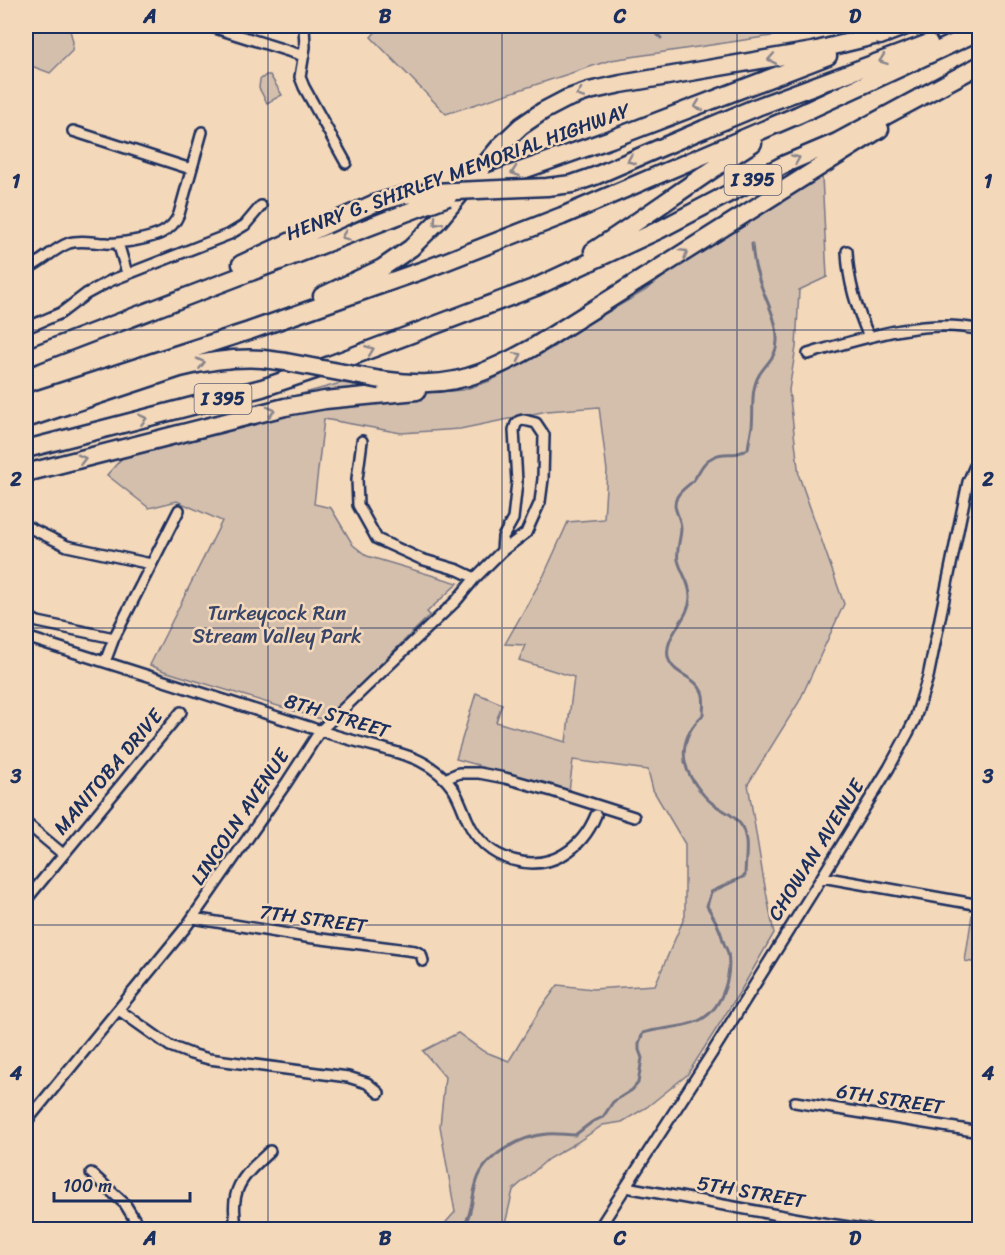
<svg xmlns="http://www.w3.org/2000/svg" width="1005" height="1255" font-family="Sriracha,sans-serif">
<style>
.green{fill:#d4bfad;stroke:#787786;stroke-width:1.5}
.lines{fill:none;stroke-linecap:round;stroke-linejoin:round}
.stream{stroke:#717282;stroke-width:3}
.minor-casing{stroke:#1b2f5e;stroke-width:14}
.motorway-casing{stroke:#1b2f5e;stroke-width:21}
.minor{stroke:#f4d8ba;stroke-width:9}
.motorway{stroke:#f4d8ba;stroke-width:16}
.motorway-bridge-casing{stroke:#1b2f5e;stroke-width:21;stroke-linecap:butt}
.motorway-bridge{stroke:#f4d8ba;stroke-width:16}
.oneway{stroke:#88848c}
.grid{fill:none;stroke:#1b2f5e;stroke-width:1.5;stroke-opacity:0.55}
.labels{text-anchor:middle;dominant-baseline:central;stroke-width:5;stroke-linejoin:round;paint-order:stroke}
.shield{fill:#f4d8ba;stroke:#5c627a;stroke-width:1.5}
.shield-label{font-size:18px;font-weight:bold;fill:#1b2f5e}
.street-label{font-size:20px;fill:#1b2f5e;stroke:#f4d8ba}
.park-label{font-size:20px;fill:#37456a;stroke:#f4d8ba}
.neatline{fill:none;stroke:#1b2f5e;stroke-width:2}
.grid-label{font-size:20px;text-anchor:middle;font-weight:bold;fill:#1b2f5e}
</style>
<rect width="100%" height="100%" fill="#f4d8ba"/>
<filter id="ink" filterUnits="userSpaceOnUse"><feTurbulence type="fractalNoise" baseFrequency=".0167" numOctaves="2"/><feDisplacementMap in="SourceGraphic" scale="12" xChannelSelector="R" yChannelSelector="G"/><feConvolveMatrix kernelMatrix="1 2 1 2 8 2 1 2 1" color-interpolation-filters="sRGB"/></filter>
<g filter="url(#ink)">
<path class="green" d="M26,26H69L73,42L72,51L50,73L26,64Z
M381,26H817L791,33L611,60L446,114L371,37Z
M266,75H270L282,95L267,103L259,88L260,80Z
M822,176L827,277L799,290L796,347L789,390L799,476L844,604L799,702L748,784L763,876L774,933L741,990L687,1075L647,1107L622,1122L603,1125L576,1143L548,1159L513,1190L504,1229H440L455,1212L440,1126L445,1077L423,1051L458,1033L483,1051L509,1061L541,1008L558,985L593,989L655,985L685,916V844L653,790L648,770L573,760L568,799L476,771L478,765L456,759L476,693L502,704L496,722L566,742L574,677L519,660L525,645L505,644L544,575L568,522L604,519L607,471L599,407L547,411L460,429L401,433L324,419L314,504L331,508L353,545L367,556L458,583L427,612L430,615L324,720L164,671L150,665L222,521L177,501L149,508L107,475L140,438L341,383L379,387L408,394L463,390L490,381L552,348L577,330L646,290L688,258Z
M972,915L979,916V963L965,961Z"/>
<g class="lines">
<path class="stream" d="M649,26L661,38
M462,1230C473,1212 471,1199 477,1181C485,1155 521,1136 547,1134C556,1133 566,1135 575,1135L592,1122L603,1117L613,1102L632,1090L638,1083L642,1058L639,1050V1043L643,1033C661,1027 680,1029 698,1021C721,1011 732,978 728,953C727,949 724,945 723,940C719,926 715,920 707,906L711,892L745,876C745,858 750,841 741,825C734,814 722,811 712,803C705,798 701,792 696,785C678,762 681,735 703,715C703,708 705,699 702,692C696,676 672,675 668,657C664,635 689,620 690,598C691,584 681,573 678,560C676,548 681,539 681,528C681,520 676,513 675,506C675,504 676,499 677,497C681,490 688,486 693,481C700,472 702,462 713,457C726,450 733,458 748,449C749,441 751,433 752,426C754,409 750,391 759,375C767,362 778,356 777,338C777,317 763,296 758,276C754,266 753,255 752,244"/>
<defs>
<path id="minor" d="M209,26L304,56
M304,26L305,47L300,77L304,87L346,163
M73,131L191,169
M118,243L127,273
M847,251C848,282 857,309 869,337
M26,269C41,263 53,249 69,243C81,239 94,243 106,243C115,244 124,242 133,241C152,237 171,234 179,214L202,132
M26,328L61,313L86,294L110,281L230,234L245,225L261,206
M808,354C860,339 925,317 980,330
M362,441L357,479L358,505L377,539L421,559L458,570L475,578
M26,526L67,546L151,564
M26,616L38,622L114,638
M26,637C121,667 216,697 312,728C335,736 358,742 381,748C394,752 408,755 420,761C434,768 446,778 454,790C460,800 463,810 467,819C475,839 492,855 513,860C551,871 582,849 596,815
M105,662L114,638L179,510
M445,779L459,773H479L505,778L552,791L634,817
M26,823L63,854
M822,877L980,905
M26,900L181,712
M193,918L306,937L415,951L421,954L423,961
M119,1010L170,1046L191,1054L209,1059L348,1077L367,1083L379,1093
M795,1102L980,1132
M26,1122L186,927L287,782L320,731L456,601L475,578L502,551L526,533L540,502L543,479L544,435L536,423L528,421L523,420L519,421L516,424L514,430L517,482L513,519L503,537L502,551
M91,1173L125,1204L141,1230
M626,1187L816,1222L869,1230
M237,1230C228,1189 242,1177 270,1151
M598,1230L712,1053L822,877L889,768L908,733L915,719L928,677L968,482L980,454"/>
<path id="motorway" d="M880,36L906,26
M704,129L757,107L929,43
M486,183L611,139L828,56
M593,251C647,216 699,177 753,143
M241,264L326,225
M322,296L382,268L411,248L438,221L501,145L521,126L543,111L566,99L589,91L621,84L813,51L890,32
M26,358L400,215
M381,380C397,382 412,384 428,383C465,383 500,366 532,348L880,129
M26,403L249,331L429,268L562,216L798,115L980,31
M26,419L180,368C208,361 234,357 263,359
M26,449L262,388L324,367L536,287L661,229L785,164L837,142L980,65
M26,473L285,407L325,400L417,391"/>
</defs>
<use href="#minor" class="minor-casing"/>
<use href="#motorway" class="motorway-casing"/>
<use href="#minor" class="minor"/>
<use href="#motorway" class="motorway"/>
<defs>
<path id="motorway-bridge" d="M400,215L448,197
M326,225L373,204L404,195L433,192L547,187L572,184L595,176L704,129
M263,359L286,362L381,380"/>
</defs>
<use href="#motorway-bridge" class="motorway-bridge-casing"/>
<use href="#motorway-bridge" class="motorway-bridge"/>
</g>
<defs><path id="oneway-chevron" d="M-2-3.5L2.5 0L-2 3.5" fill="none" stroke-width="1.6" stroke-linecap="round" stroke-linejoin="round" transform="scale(1.5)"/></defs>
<g class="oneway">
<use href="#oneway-chevron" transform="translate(772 59) rotate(170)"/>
<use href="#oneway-chevron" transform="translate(883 60) rotate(160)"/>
<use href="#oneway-chevron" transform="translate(580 94) rotate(161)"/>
<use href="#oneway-chevron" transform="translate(698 106) rotate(159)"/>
<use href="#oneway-chevron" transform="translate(796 159) rotate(-23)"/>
<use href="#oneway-chevron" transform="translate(631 160) rotate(157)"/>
<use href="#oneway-chevron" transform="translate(515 172) rotate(161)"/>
<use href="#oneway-chevron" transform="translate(437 222) rotate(132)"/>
<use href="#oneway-chevron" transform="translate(345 236) rotate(159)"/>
<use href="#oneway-chevron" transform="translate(684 253) rotate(-32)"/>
<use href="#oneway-chevron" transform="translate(370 350) rotate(-21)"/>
<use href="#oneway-chevron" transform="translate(518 356) rotate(-29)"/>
<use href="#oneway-chevron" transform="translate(201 363) rotate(-13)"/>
<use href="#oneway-chevron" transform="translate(271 411) rotate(-14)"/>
<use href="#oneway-chevron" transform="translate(143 419) rotate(-14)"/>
<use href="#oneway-chevron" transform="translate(82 459) rotate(-14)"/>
</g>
</g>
<path class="grid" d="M268,26V1230M502,26V1230M737,26V1230M26,330H980M26,628H980M26,925H980"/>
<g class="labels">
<g class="shield">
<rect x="724.5" y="165" width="57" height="30" rx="4.5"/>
<rect x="194.5" y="384" width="57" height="30" rx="4.5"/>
</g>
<g class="shield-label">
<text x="753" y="180">I 395</text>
<text x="223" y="399">I 395</text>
</g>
<g class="street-label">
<text transform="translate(458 172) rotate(-20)">HENRY G. SHIRLEY MEMORIAL HIGHWAY</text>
<text transform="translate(337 716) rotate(17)">8TH STREET</text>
<text transform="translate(108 772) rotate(-50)">MANITOBA DRIVE</text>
<text transform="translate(240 817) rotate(-56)">LINCOLN AVENUE</text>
<text transform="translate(816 850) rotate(-58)">CHOWAN AVENUE</text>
<text transform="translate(313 919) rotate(8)">7TH STREET</text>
<text transform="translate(890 1099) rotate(9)">6TH STREET</text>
<text transform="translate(751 1192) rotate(10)">5TH STREET</text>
</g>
<g class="park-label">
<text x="277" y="613">Turkeycock Run<tspan x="277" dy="23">Stream Valley Park</tspan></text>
</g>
</g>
<rect width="1005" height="1255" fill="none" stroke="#f4d8ba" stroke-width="66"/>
<path d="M54 1192v9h136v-9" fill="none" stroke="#1b2f5e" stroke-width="3"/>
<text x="63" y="1192" font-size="18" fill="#1b2f5e" stroke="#f4d8ba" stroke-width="4.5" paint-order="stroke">100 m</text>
<rect x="33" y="33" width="939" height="1189" class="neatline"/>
<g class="grid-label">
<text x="150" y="23">A</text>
<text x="385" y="23">B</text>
<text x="620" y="23">C</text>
<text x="855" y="23">D</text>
<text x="16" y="188">1</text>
<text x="988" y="188">1</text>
<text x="16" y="486">2</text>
<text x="988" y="486">2</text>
<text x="16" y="783">3</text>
<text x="988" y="783">3</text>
<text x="16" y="1080">4</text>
<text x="988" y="1080">4</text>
<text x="150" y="1245">A</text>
<text x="385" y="1245">B</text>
<text x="620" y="1245">C</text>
<text x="855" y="1245">D</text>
</g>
</svg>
